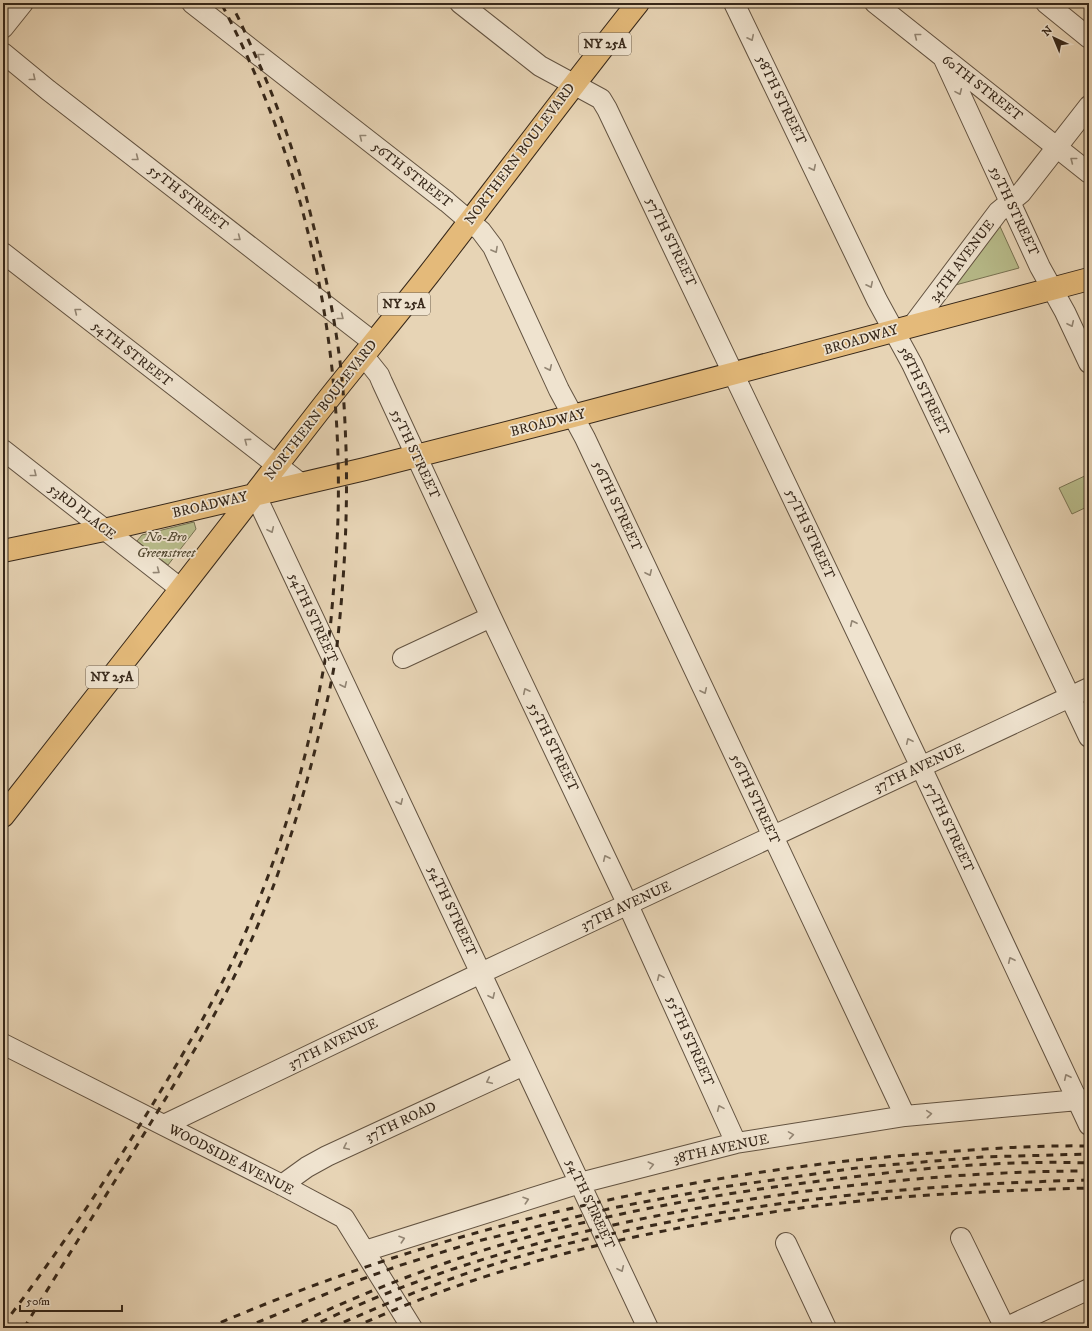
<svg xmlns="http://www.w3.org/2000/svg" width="1092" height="1331" font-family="'IM FELL DW Pica',serif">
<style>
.green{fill:#b8bc8b;stroke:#787252}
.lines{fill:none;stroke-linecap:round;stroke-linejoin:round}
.minor-casing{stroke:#635341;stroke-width:22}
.major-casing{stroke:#37281a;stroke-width:24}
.minor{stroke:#efe3cf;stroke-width:20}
.major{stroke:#e4ba7a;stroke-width:22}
.rail{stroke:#37281a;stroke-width:3;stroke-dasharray:7 7;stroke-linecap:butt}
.oneway{stroke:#938674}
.labels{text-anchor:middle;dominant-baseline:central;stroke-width:3.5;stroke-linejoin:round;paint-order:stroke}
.shield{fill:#efe3cf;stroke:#6e6050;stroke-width:1}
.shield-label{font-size:13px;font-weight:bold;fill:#37281a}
.street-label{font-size:14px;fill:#37281a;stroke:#efe3cf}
.park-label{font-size:14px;font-style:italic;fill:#574d36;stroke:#efe3cf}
</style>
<rect width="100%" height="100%" fill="#e7d4b5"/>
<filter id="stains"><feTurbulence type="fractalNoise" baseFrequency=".005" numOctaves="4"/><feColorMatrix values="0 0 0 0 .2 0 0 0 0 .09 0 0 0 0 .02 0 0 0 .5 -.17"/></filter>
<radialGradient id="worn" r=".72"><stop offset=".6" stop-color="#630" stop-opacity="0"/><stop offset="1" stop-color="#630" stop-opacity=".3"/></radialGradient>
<path class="green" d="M998,222L1019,268L948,287Z
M1089,474V506L1072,514L1059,488Z
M194,522L196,529L168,565L137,541L142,535Z"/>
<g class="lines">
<defs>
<path id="minor" d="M192,3L447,202L481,231L493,247L559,390L585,438L905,1116
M460,3L540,66L601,99L607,109L921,767L1089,1125
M734,3L877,300L912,364L1089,737
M875,3L1089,173
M1046,3L1089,38
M3,28L23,3
M3,53L48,90L373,342
M943,57L1040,267L1065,312L1089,363
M3,253L300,483
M913,325L998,212L1021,193L1089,106
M363,355L379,375L382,382L491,617L628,905L736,1143
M3,450L181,589
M255,494L648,1328
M403,658L491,617
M3,1044L282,1185L344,1218L412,1328
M164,1125L481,973L1089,688
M282,1185L307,1167L327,1156L524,1065
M961,1238L1005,1328
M786,1243L826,1328
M365,1251L580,1183L736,1143L905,1116L1089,1099
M1005,1328L1089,1289"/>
<path id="major" d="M3,551L104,530L365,469L573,416L1089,279
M3,816C109,682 214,546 319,411C355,365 393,320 429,274C499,184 567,92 638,3"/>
</defs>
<use href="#minor" class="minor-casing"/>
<use href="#major" class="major-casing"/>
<use href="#minor" class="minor"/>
<use href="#major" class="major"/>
<path class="rail" d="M3,1325C55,1257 103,1185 148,1112C185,1051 222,990 249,924C287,835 311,743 327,649C331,628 332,606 334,585C352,385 315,180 221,3
M24,1328C60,1269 96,1211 133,1152C175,1083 218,1015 251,941C280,876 301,807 318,738C325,710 332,683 336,654C344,586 348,517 346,448C345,422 344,396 341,370C335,317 324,267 311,216C297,158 277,102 252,48C245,33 239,17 230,3
M208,1328C428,1232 668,1176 907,1155C968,1150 1028,1145 1089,1146
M244,1328L357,1281L398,1266L478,1241L612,1208L723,1187L864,1167L982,1157L1089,1154
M289,1328C366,1291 446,1260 528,1237C628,1209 735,1191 837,1179C920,1168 1005,1160 1089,1163
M308,1328C448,1260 599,1223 752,1199C863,1182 976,1171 1089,1171
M331,1328C386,1303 441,1281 498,1263C543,1249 589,1238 635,1229C785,1197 936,1184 1089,1180
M353,1328C441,1287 534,1259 630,1238C709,1221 789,1208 869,1200C942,1193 1016,1190 1089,1188"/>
</g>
<defs><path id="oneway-chevron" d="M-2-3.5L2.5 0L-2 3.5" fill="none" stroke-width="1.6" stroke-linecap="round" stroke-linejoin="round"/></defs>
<g class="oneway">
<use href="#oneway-chevron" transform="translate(917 36) rotate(-142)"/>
<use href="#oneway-chevron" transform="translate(751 38) rotate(64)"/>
<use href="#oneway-chevron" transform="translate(260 56) rotate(-142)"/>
<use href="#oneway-chevron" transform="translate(33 78) rotate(39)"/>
<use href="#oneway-chevron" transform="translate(959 92) rotate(66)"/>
<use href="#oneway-chevron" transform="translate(362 137) rotate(-142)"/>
<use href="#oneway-chevron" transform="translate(136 158) rotate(38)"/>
<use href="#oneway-chevron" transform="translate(1073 160) rotate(-142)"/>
<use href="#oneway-chevron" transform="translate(813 168) rotate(64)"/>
<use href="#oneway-chevron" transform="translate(238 238) rotate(38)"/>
<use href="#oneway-chevron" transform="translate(495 250) rotate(61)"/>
<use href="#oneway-chevron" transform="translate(870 285) rotate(64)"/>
<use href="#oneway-chevron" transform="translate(77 311) rotate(-142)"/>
<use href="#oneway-chevron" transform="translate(341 317) rotate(38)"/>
<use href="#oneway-chevron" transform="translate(1071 324) rotate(65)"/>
<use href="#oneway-chevron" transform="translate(549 368) rotate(65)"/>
<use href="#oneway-chevron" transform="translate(247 441) rotate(-143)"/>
<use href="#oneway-chevron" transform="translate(34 474) rotate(38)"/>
<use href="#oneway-chevron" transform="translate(271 530) rotate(65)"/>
<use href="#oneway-chevron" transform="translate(157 571) rotate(37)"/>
<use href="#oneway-chevron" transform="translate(649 573) rotate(65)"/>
<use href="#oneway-chevron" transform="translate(853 623) rotate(-115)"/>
<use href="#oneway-chevron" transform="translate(344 685) rotate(65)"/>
<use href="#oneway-chevron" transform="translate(526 691) rotate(-116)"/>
<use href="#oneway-chevron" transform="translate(704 691) rotate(65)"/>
<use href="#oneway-chevron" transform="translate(909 741) rotate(-115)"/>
<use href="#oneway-chevron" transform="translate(400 802) rotate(65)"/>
<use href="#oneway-chevron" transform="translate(606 858) rotate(-115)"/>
<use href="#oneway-chevron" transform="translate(1011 960) rotate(-115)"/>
<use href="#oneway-chevron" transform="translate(660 977) rotate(-114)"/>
<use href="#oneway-chevron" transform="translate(492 996) rotate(65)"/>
<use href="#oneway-chevron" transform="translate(1067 1077) rotate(-115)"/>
<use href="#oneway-chevron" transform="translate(489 1081) rotate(155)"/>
<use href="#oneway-chevron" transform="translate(720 1108) rotate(-114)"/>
<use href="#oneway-chevron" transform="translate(929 1114) rotate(-5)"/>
<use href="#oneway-chevron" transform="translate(791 1135) rotate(-9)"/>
<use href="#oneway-chevron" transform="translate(346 1147) rotate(155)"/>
<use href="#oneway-chevron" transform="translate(651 1165) rotate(-14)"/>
<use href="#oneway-chevron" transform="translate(526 1200) rotate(-18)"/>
<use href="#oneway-chevron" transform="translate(402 1239) rotate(-18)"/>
<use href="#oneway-chevron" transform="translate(621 1269) rotate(65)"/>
</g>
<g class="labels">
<g class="shield">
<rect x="579" y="33" width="52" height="22" rx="3"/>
<rect x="378" y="293" width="52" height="22" rx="3"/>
<rect x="86" y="666" width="52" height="22" rx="3"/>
</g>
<g class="shield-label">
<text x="605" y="44">NY 25A</text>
<text x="404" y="304">NY 25A</text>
<text x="112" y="677">NY 25A</text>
</g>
<g class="street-label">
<text transform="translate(982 88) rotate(38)">60TH STREET</text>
<text transform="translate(781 100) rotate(64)">58TH STREET</text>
<text transform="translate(520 154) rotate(-53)">NORTHERN BOULEVARD</text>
<text transform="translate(412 175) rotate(38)">56TH STREET</text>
<text transform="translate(188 198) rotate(38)">55TH STREET</text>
<text transform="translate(1014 211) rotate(65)">59TH STREET</text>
<text transform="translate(671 242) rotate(64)">57TH STREET</text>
<text transform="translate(962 261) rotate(-53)">34TH AVENUE</text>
<text transform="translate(861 340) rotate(-16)">BROADWAY</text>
<text transform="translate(132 354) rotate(38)">54TH STREET</text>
<text transform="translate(924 391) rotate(64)">58TH STREET</text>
<text transform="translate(321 410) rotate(-52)">NORTHERN BOULEVARD</text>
<text transform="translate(548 423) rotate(-14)">BROADWAY</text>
<text transform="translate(415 454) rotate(65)">55TH STREET</text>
<text transform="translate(210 505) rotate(-13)">BROADWAY</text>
<text transform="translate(617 506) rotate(65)">56TH STREET</text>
<text transform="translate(82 512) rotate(38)">53RD PLACE</text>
<text transform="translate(810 534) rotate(65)">57TH STREET</text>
<text transform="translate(313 618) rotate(65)">54TH STREET</text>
<text transform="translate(553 747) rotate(64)">55TH STREET</text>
<text transform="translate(919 768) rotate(-25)">37TH AVENUE</text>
<text transform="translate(755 799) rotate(65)">56TH STREET</text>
<text transform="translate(949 827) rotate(65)">57TH STREET</text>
<text transform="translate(626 906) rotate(-25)">37TH AVENUE</text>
<text transform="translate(452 911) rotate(65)">54TH STREET</text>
<text transform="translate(690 1041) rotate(66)">55TH STREET</text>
<text transform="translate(333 1044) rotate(-26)">37TH AVENUE</text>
<text transform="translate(401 1122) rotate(-25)">37TH ROAD</text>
<text transform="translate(721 1149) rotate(-12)">38TH AVENUE</text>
<text transform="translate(231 1160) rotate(27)">WOODSIDE AVENUE</text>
<text transform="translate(590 1204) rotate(65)">54TH STREET</text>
</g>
<g class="park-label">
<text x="166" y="537">No-Bro<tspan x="166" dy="16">Greenstreet</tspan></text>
</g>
</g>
<rect width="1092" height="1331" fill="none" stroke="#e7d4b5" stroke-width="16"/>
<rect x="4" y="4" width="1084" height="1323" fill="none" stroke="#37281a" stroke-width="2"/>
<rect x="8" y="8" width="1076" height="1315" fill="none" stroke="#37281a"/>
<g transform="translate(1054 38) rotate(316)" stroke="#efe3cf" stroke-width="3" paint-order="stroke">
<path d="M0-3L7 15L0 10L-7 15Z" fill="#37281a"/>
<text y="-6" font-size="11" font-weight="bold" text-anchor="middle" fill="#37281a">N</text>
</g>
<path d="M20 1305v6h102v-6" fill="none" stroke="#37281a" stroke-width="2"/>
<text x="26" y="1305" font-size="12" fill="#37281a" stroke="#efe3cf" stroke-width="3" paint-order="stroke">50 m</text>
<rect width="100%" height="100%" filter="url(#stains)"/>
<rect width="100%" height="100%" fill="url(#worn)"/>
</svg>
